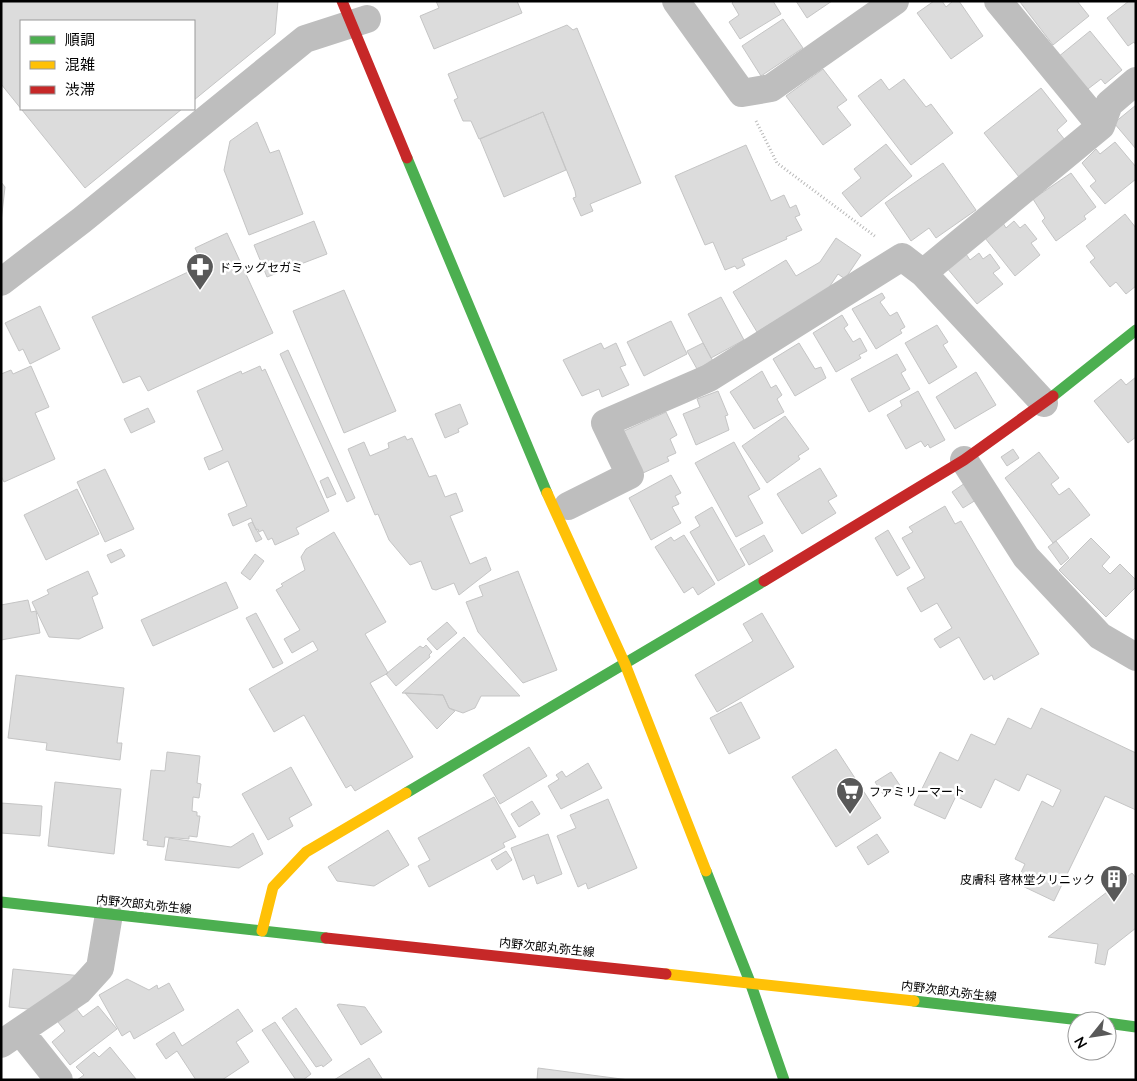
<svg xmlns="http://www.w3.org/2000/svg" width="1137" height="1081" font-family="Lato,'Noto Sans JP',sans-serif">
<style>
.building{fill:#dcdcdc;stroke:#c5c5c5}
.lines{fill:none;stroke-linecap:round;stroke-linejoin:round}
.path{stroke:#b8b8b8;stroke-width:3;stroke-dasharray:1 2.5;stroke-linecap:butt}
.street{stroke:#bebebe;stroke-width:28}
.fast{stroke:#4caf50;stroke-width:11}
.slow{stroke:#ffc107;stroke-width:11}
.jam{stroke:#c62828;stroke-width:11}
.labels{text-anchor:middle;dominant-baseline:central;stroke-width:5;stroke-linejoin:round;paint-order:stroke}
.poi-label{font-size:12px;fill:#000;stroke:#fff;text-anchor:start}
.street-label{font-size:12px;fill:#000;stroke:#fff}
</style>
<rect width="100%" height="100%" fill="#fff"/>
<path class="building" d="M1,1H278L275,34L194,100V21H21V109H182L85,188L1,84Z
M436,1H517L522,13L434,49L420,16L439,8Z
M734,1H773L781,14L740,39L729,22L739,15L732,3Z
M796,1H832L807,18Z
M934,1H942L946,7L953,1H959L983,36L951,59L917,13Z
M1077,1L1089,16L1053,45L1020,2Z
M1129,1H1136V45L1134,42L1128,46L1107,18Z
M783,19L803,48L761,76L742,46Z
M567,25L573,30L577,28L641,183L590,204L593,211L581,216L573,198L576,197L575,191L543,112L479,139L471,121H463L454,100L458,98L448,74Z
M1090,31L1122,70L1105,84L1101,79L1084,92L1058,57Z
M823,69L847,100L837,107L851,125L823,145L786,96Z
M881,79L889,90L904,79L926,107L931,104L953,133L911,165L858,96Z
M1041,88L1067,121L1057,130L1065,140L1023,182L984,133Z
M1136,105V149L1114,123Z
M543,112L566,170L504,197L480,139Z
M257,122L270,153L279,150L303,214L249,235L224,170L230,141Z
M1115,142L1136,167V179L1105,204L1090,186L1096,181L1082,163L1096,149L1100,154Z
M886,144L912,176L861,217L842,193L861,178L854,169Z
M746,145L771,201L784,195L790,208L796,205L800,215L795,217L802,230L786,237L787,239L742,259L745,265L737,269L735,266L725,270L713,242L705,245L675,176Z
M943,163L976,210L936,238L929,228L911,241L885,203Z
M1071,173L1096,207L1084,216L1086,219L1056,241L1042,221L1045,218L1033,199Z
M1,182L5,187L1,222Z
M1125,214L1136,228V286L1126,294L1116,282L1110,287L1090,262L1095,258L1086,246Z
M314,221L327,254L267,277L254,245Z
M1014,221L1020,228L1025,224L1037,239L1031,243L1040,255L1015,276L985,238L1003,223L1006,228Z
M227,233L273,333L148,391L140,376L123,383L92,317L203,265L195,248Z
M836,238L861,255L845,279L838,274L828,289L757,332L733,292L786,260L796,276L820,262Z
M979,253L983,259L990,254L1000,268L993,273L1003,284L977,304L947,268L966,254L970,260Z
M344,290L396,411L344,433L293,311Z
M882,293L885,298L880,302L890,316L897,312L905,327L900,330L902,333L876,349L852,309Z
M721,297L744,340L711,358L688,314Z
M40,306L60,349L30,364L23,349L19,351L5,323Z
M842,315L848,325L844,328L853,342L860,338L867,351L859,355L861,358L836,372L813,333Z
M671,321L687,354L644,376L627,342Z
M937,325L948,342L943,345L957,367L929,384L905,343Z
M601,343L604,349L616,343L626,365L620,367L629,385L602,397L599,389L582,396L563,360Z
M703,343L713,361L697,369L687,351Z
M799,343L815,369L821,367L826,378L795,396L773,359Z
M288,350L355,498L347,502L280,354Z
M897,354L906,370L901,373L910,389L869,412L851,379Z
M31,366L49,407L35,413L55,459L4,482L1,476V374L11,370L13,374Z
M260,366L262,371L265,369L329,511L296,528L299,534L275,545L272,538L268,540L263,530L259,532L258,529L256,530L251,518L233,526L228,514L247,506L228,461L209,470L204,458L223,450L197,391L241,371L242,374Z
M762,371L771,388L776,385L782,395L777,399L784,412L754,429L730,392Z
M976,372L996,405L955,429L936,397Z
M1136,377V437L1128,443L1094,401L1121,379L1126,385Z
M718,391L728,415L725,416L729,430L696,445L683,414L700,407L697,399Z
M918,391L945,440L930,448L928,444L925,447L921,441L906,449L887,415L902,406L900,401Z
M460,404L468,424L458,429L459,432L445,438L435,414Z
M148,408L155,422L131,433L124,419Z
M666,412L677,435L670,439L676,453L667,457L669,461L643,473L624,431Z
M785,416L809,449L798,456L800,459L767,483L742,446Z
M405,436L407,440L412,438L429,477L436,475L445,497L456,493L463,511L450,516L470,564L486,557L491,570L459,595L454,583L436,590L432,589L421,561L410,565L389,540L378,514L375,515L348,449L364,442L370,456L389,448L388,443Z
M734,442L760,489L748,496L763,523L736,537L695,463Z
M1013,449L1019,458L1007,466L1001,457Z
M1039,452L1059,478L1051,484L1059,495L1069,488L1090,515L1053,543L1005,478Z
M820,468L837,496L828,501L836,513L802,534L777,494Z
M105,469L134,529L105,542L77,482Z
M671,475L681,493L675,496L679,504L672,507L681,523L651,540L629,498Z
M328,477L336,494L327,498L320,481Z
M965,483L976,500L963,508L952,492Z
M77,489L99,534L46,560L24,515Z
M945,506L955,524L961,521L1039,654L994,680L992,675L984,680L959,637L940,648L934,639L952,628L937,603L921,612L907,588L925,578L902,538L913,532L909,527Z
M712,507L745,565L718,581L690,532L700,526L695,517Z
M252,522L262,539L256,542L248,524Z
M888,530L910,568L897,576L875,538Z
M334,532L386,622L365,634L388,673L370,683L413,757L355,791L351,785L346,788L304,715L274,732L249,689L318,650L313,641L292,653L284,639L300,630L276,590L283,586L281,584L305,570L301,557L306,549Z
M684,535L715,584L698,595L693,587L684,593L655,547L671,537L674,541Z
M764,535L773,551L749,565L740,549Z
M1091,538L1110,557L1102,566L1110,574L1120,564L1136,580V587L1106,617L1059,570Z
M1056,541L1069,558L1061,565L1048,547Z
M121,549L125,556L111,563L107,555Z
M255,554L264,561L250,580L241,573Z
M88,571L98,594L92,597L103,628L79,639L49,637L32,602L49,594L47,590Z
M518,571L557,670L523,683L478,632L466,602L483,596L479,586Z
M226,582L238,608L153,646L141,620Z
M28,600L31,612L36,611L40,633L1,640V605Z
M256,613L283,663L273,668L246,618Z
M762,613L794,667L717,712L695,675L753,641L743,624Z
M447,622L457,633L437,650L427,639Z
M464,637L520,696H481L475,708L463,713L449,708L443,695L402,693Z
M426,645L432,652L429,655L430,657L396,686L386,674L420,646L423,648Z
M16,675L124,688L117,743H122L120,760L46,750L47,743L8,738Z
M405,693L443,695L449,708L455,711L437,729Z
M741,702L760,738L729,754L710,718Z
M1041,708L1136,753V810L1105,796L1054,901L1016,883L1025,864L1015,859L1042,801L1053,807L1061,790L1027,774L1019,791L995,779L981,808L956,796L945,819L914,805L940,752L958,761L971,734L995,745L1008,718L1031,729Z
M529,747L547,776L500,804L483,775Z
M836,749L881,818L836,847L792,777Z
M167,752L200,756L197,783L201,784L199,798L193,797L192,811L197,812V816H200L197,837L189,836V839L165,837L164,847L147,845L148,841L143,840L151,770L165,771Z
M588,763L602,788L561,809L548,786L559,779L556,775L562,771L566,777Z
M291,767L312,805L289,818L293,826L268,840L242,794Z
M891,772L901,787L885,797L875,782Z
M55,782L121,789L114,854L48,846Z
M494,797L516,837L503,843L505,847L429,887L418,866L430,860L418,838Z
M608,799L637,868L588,889L586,883L578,887L557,836L576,828L570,815Z
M532,801L540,814L519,827L511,814Z
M1,803L42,806L40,836L1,833Z
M388,830L409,865L374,886L337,881L328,867Z
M253,833L263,854L239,868L165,860L169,838L231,847Z
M548,834L562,874L537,884L534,875L523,880L511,848Z
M877,834L889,852L868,865L857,847Z
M506,851L512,860L497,870L491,860Z
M1132,873L1136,878V928L1108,950L1105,965L1095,963L1098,944L1048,937Z
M13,969L82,976L37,1010L9,1007Z
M127,979L149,990L157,985L158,989L169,983L184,1010L134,1039L130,1031L122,1036L99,995Z
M339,1004L365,1007L382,1032L361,1045L337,1005Z
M98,1006L117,1029L70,1065L52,1042L65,1031L58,1022L76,1008L83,1017Z
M296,1008L332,1060L323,1067L322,1065L316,1067L282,1018Z
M238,1009L253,1031L236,1042L249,1062L222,1080H196L177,1051L166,1059L156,1044L174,1032L182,1046Z
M275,1022L311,1074L303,1080H296L262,1030Z
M110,1047L136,1079L77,1080L84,1075L76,1067L94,1052L99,1057Z
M369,1058L383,1080H334Z
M538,1068L629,1080H537Z"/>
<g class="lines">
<path class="path" d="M756,121L777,163L876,237"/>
<path class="street" d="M676,1L742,93L771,88L895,1
M998,1L1101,126
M923,273L1101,126L1109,104L1136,81
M1,282L82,220L305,39L367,19
M964,460L1026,557L1100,636L1136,657
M568,506L630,475L605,423L709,378L902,257L923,273L1044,403
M20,1031L59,1080
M1,1044L79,991L100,968L109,914"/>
<path class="fast" d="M407,158L547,493
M1053,396L1136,330
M406,793L764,581
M706,871L750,982L784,1080
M1,902L326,938
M914,1001L1089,1021
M1107,1023L1136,1027"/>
<path class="slow" d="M547,493L625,664L706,871
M262,931L273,887L306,852L406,793
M666,974L914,1001"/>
<path class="jam" d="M342,1L407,158
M764,581L964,460L1053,396
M326,938L666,974"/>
</g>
<defs>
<symbol id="pharmacy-pin" viewBox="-11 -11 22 30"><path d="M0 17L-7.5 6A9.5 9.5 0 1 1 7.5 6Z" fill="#595959" stroke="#fff"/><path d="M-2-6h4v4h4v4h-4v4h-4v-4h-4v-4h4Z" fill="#fff"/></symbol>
<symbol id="supermarket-pin" viewBox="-11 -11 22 30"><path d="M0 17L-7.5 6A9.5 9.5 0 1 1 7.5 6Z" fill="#595959" stroke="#fff"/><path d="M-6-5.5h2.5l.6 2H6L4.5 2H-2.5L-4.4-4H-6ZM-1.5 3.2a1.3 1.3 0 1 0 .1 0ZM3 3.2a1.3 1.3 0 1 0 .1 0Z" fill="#fff"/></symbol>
<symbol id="building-pin" viewBox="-11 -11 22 30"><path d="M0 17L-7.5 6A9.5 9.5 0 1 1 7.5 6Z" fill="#595959" stroke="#fff"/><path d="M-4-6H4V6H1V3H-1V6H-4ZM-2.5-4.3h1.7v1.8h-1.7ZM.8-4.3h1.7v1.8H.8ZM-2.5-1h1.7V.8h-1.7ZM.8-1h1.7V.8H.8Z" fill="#fff"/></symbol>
</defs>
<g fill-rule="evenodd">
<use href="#pharmacy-pin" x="184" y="251" width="32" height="43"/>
<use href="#supermarket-pin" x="834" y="775" width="32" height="43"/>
<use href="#building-pin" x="1098" y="863" width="32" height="43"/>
</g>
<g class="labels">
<g class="poi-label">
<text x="219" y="267">ドラッグセガミ</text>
<text x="869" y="791">ファミリーマート</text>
<text x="1095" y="879" text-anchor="end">皮膚科 啓林堂クリニック</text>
</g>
<g class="street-label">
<text transform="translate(144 904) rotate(6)">内野次郎丸弥生線</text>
<text transform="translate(547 947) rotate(6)">内野次郎丸弥生線</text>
<text transform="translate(949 991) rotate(7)">内野次郎丸弥生線</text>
</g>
</g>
<rect width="1137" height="1081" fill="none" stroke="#000000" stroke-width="5"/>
<rect x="20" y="20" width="175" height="90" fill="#ffffff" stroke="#999999"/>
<rect x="30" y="36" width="25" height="8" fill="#4caf50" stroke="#999999"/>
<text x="65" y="45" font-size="15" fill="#000000">順調</text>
<rect x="30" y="61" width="25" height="8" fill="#ffc107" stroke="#999999"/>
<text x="65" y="70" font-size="15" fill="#000000">混雑</text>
<rect x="30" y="86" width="25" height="8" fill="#c62828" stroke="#999999"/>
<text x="65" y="95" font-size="15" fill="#000000">渋滞</text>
<g transform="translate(1092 1036) rotate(240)"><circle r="24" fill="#ffffff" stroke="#999999"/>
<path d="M0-4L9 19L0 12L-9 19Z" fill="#595959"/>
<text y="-8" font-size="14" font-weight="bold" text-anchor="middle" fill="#000000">N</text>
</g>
</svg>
